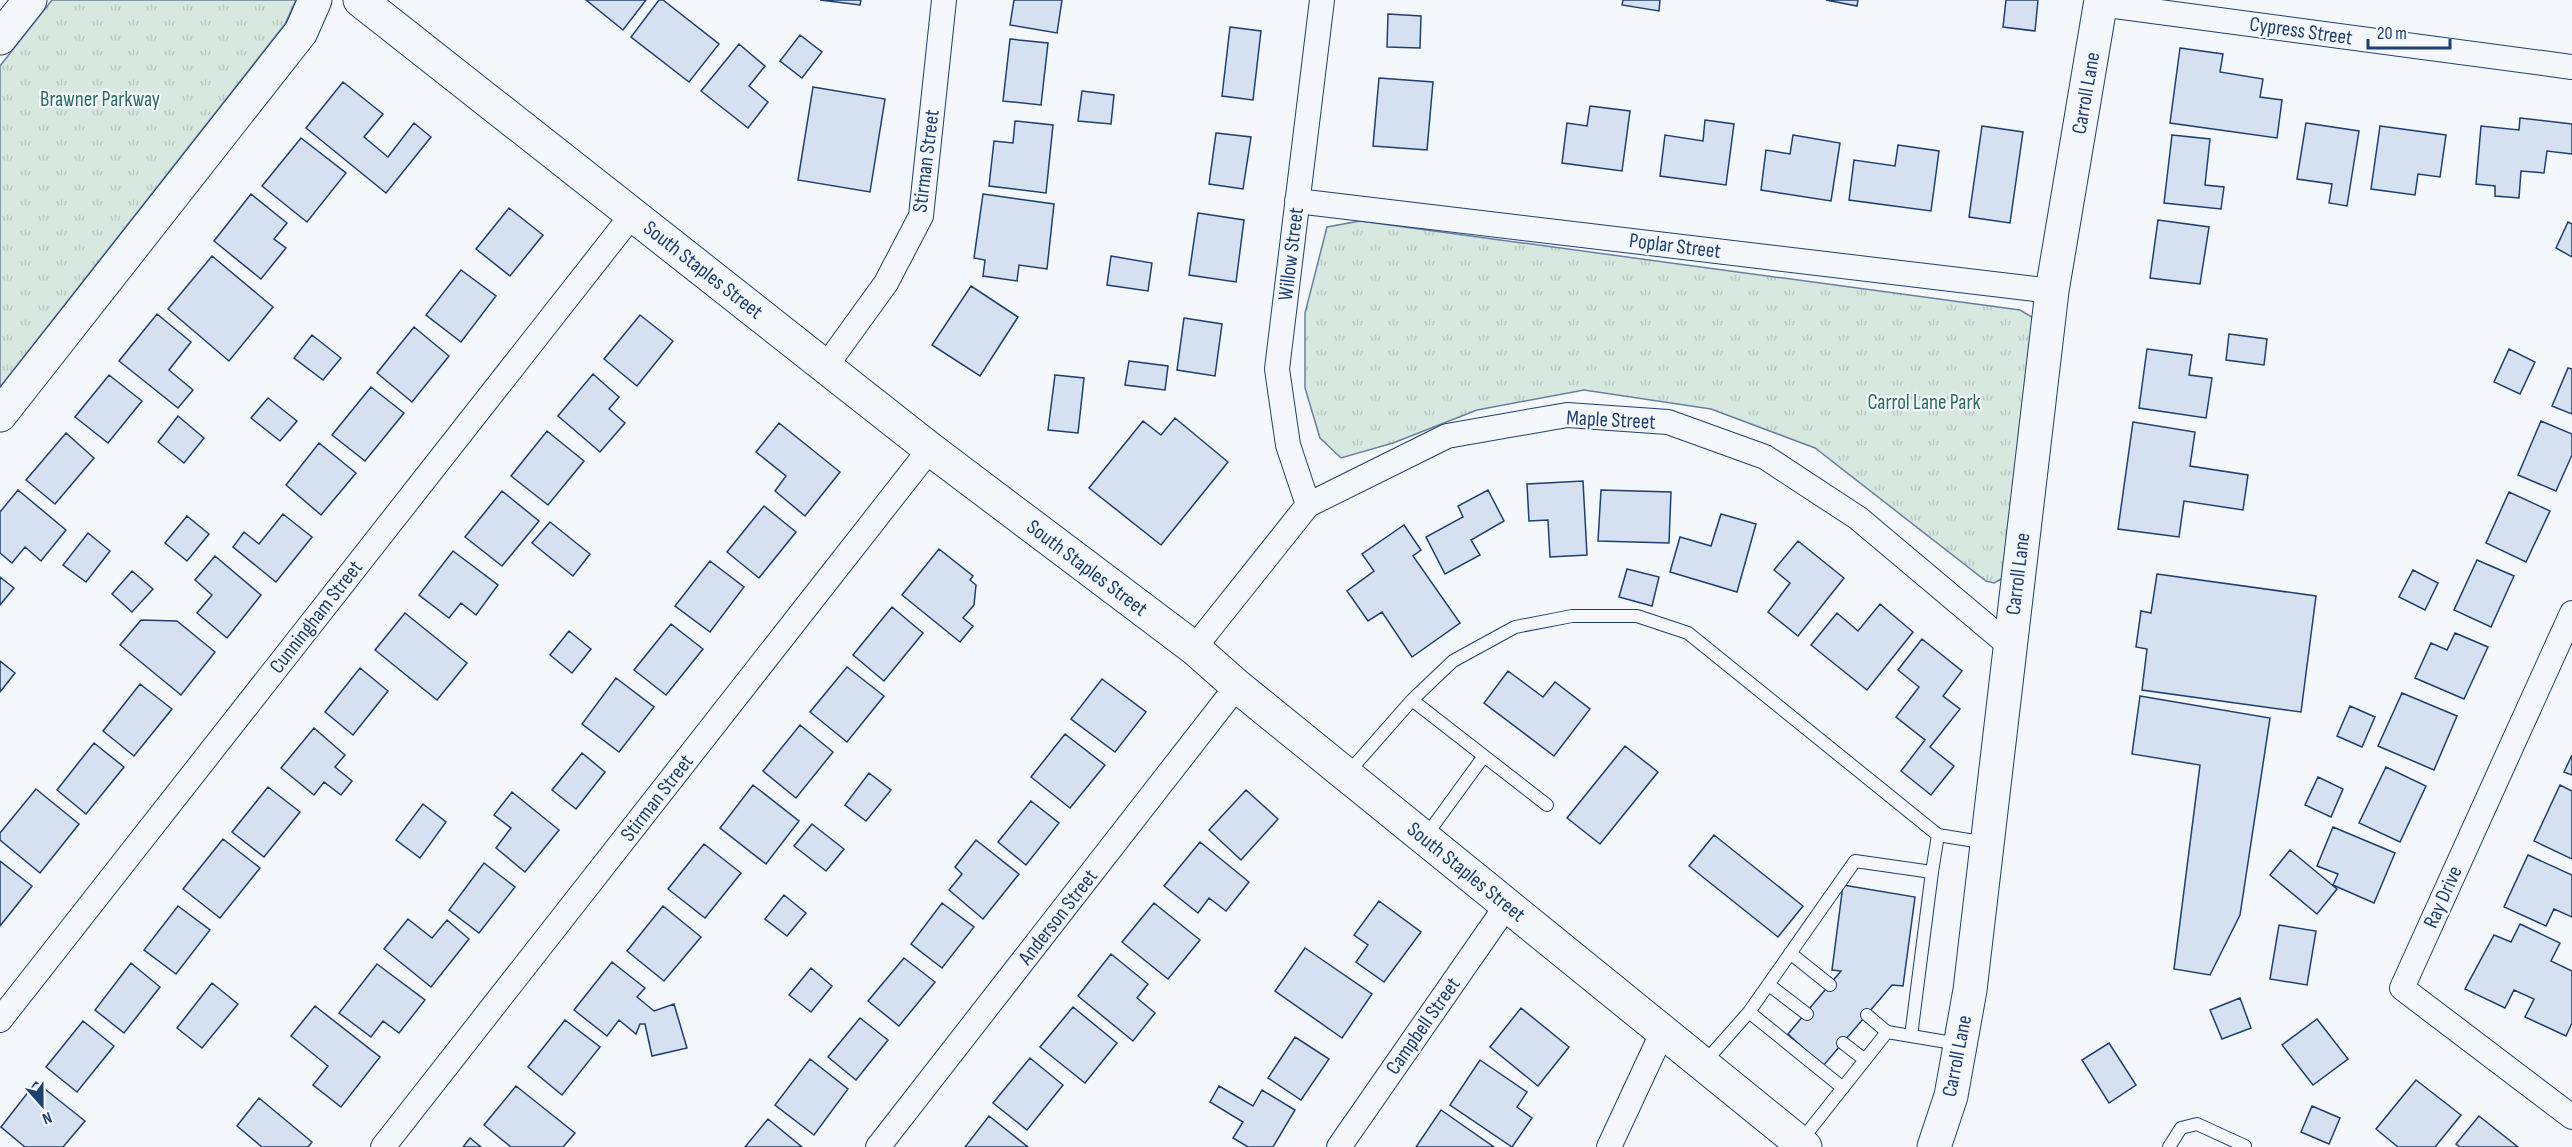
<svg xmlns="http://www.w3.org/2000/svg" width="2572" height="1147" font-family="'Sofia Sans Condensed',sans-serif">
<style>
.grass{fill:url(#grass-tufts);stroke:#687fa3;stroke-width:1.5}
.building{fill:#d5e0f0;stroke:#1d3f73;stroke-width:1.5}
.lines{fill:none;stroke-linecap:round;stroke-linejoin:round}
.lane-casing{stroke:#1d3f73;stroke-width:14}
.street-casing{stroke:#1d3f73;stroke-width:26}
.secondary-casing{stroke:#1d3f73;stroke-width:35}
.primary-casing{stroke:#1d3f73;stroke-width:35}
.lane{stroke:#f4f7fb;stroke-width:12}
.street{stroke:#f4f7fb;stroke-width:24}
.secondary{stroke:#f4f7fb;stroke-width:33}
.primary{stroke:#f4f7fb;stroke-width:33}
.labels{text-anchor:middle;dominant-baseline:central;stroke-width:4.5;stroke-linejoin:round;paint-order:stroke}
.street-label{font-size:21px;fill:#1d3f73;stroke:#f4f7fb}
.park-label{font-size:21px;fill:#2c6c60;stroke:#f4f7fb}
</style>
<defs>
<pattern id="grass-tufts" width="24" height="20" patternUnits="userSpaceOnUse" patternTransform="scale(1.5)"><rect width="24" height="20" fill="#d7e8df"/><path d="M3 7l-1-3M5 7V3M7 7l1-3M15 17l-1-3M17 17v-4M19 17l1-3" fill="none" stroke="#b8c8c3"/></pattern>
</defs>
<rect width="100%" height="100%" fill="#f4f7fb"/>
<path class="grass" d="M52,0H296L285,24L0,387V66Z
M1360,221L2020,310L2035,319L2005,577L1994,583L1986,581L1815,448L1711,409L1584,390L1477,410L1393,443L1341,458L1320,438L1305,388V313L1327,227Z"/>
<path class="building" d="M586,0H646L623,30Z
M659,0H663L719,44L689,82L631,37Z
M820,0H861L860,5Z
M1014,0H1062L1057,33L1010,25Z
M1623,0H1660L1659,11L1622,5Z
M1826,0H1858L1857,6Z
M2006,0H2038L2035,31L2003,27Z
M1388,14L1421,16L1420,48L1387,47Z
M1230,27L1261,31L1253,100L1222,96Z
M800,35L822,52L802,78L780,61Z
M1010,39L1048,43L1041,105L1003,101Z
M739,44L765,66L749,86L768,102L748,128L701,91Z
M2180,48L2223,54L2220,72L2263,79L2260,97L2282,100L2277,138L2170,123Z
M1379,78L1433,82L1427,150L1373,146Z
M343,82L383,114L364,137L388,157L414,123L431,137L386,193L306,128Z
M813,87L885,99L870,192L798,180Z
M1082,91L1114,95L1111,124L1078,121Z
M1590,106L1630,111L1622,171L1562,163L1567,123L1587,126Z
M2520,118L2572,124V154L2547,151L2544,173L2521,171L2519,198L2495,196V186L2476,184L2481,126L2519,130Z
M1705,120L1734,124L1726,185L1660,176L1665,135L1703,141Z
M1015,121L1053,125L1046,193L989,186L994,141L1013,143Z
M2306,123L2359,131L2347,206L2329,203L2332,184L2297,179Z
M1982,126L2023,132L2010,223L1969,217Z
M2380,126L2446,135L2440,177L2418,174L2415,195L2371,189Z
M1216,133L1251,137L1243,189L1209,184Z
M1793,135L1840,143L1831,201L1761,190L1766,150L1790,154Z
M2172,135L2210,139L2205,185L2224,187L2221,209L2164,203Z
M301,138L346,173L307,222L262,186Z
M1898,145L1939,151L1931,211L1849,200L1854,160L1895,166Z
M251,194L287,223L274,239L286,248L261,279L214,241Z
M983,194L1054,204L1047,269L1019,265L1017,281L983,276L985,260L974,258Z
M509,208L543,235L510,276L476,249Z
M1198,213L1244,220L1236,282L1189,275Z
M2158,220L2209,227L2200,284L2150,278Z
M2568,222L2572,224V257L2556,248Z
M212,256L273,307L229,361L168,309Z
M1111,256L1152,263L1148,291L1107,285Z
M461,270L496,296L461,342L426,315Z
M971,286L1018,317L980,376L932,345Z
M157,314L191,342L169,370L193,390L178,408L119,361Z
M640,315L673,341L637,386L604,359Z
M1184,318L1222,324L1215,376L1177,370Z
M414,327L449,356L412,402L377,373Z
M2229,334L2267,339L2264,365L2226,360Z
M312,335L341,358L323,380L294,358Z
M2147,349L2192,355L2189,375L2212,378L2206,418L2139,408Z
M2509,349L2535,362L2520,394L2494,382Z
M1129,361L1168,366L1165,390L1125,385Z
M2568,368L2572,369V414L2552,406Z
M593,374L619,397L609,409L625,423L600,452L558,416Z
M109,375L142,401L108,443L75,417Z
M1055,375L1084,378L1078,433L1048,430Z
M371,387L404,413L365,461L332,435Z
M268,398L297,421L280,441L251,418Z
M178,416L204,438L184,463L158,442Z
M1175,418L1228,462L1161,545L1089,488L1143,421L1161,435Z
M2541,421L2572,434V455L2556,491L2518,475Z
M2133,422L2195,432L2190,466L2248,475L2243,510L2184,501L2179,537L2118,529Z
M779,423L840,472L805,516L775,491L786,476L756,452Z
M547,431L584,461L548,505L511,476Z
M66,433L94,458L55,504L26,480Z
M319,443L356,473L321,515L286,485Z
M1583,481L1587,555L1550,557L1548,520L1529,521L1527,484Z
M18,490L66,530L41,561L25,547L12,563L0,553V512Z
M1488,490L1504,521L1471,540L1480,555L1445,574L1426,537L1463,517L1458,506Z
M1601,490L1671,492L1669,543L1598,541Z
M502,491L539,521L502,566L465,537Z
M2509,492L2550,511L2526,562L2486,543Z
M764,506L796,532L759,578L727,552Z
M283,514L312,537L276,582L233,547L244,532L259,544Z
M1721,514L1756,524L1737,592L1670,572L1680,537L1711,546Z
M187,516L209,534L187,561L165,543Z
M550,522L590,554L573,576L532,543Z
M1404,525L1421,550L1413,556L1460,623L1412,657L1382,612L1368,621L1347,591L1374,571L1362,554Z
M88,533L110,551L86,582L63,565Z
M1798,541L1844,578L1798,636L1768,612L1790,583L1774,570Z
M939,549L973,576L970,580L976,585L974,605L963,618L973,626L960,642L902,595Z
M453,551L498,585L476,615L461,603L449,618L419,595Z
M215,556L261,595L227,638L197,613L212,595L195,580Z
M2477,560L2514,576L2491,627L2454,610Z
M710,561L744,587L710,632L675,606Z
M1627,569L1659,577L1652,606L1619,597Z
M2413,570L2438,583L2425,610L2399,597Z
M132,571L153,589L132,612L112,594Z
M2157,574L2316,596L2301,712L2142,690L2147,649L2136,647L2141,611L2151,613Z
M0,577L14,588L0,605Z
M1880,604L1913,632L1867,690L1811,645L1837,613L1858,631Z
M892,607L923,633L884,681L853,655Z
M405,613L467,663L437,700L375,650Z
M141,620L177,621L215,652L181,695L120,645Z
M671,624L703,649L666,695L634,670Z
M569,631L591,649L572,673L550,655Z
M2455,633L2488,647L2464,699L2415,678L2431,643L2447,650Z
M1922,639L1962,671L1943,696L1960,709L1930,747L1954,766L1931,795L1901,771L1925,740L1896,717L1919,687L1898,670Z
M0,661L15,673L0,692Z
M847,667L884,696L847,742L810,712Z
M360,668L388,691L353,735L325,712Z
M1508,671L1543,697L1555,682L1590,709L1554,756L1484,703Z
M616,678L654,707L619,752L582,724Z
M1102,679L1146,712L1115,752L1071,719Z
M140,684L172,709L134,756L103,731Z
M2402,693L2457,716L2434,770L2378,746Z
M2140,696L2270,718L2240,915L2210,975L2174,969L2200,765L2132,754Z
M2350,706L2375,717L2362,747L2337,736Z
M800,725L833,752L796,798L763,771Z
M314,728L345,755L335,767L352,781L341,795L324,782L314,795L281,768Z
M1065,734L1105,765L1070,808L1031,777Z
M94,743L124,767L86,814L57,790Z
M1625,746L1658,772L1600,844L1567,818Z
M582,753L605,772L576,809L552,790Z
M2572,755V775L2564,772Z
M2386,767L2426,786L2400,842L2359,823Z
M869,773L891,790L866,821L845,805Z
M2318,777L2343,789L2331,817L2305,805Z
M753,785L799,821L766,864L720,828Z
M2560,785L2572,791V859L2534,841Z
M268,787L300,812L264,857L232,832Z
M36,789L79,824L40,873L0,840V833Z
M1246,790L1278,819L1241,860L1209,830Z
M512,792L559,830L525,872L496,848L511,828L494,815Z
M1031,801L1059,823L1026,865L998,842Z
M423,804L446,822L420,858L396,840Z
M812,824L844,849L826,871L794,846Z
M2333,827L2395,853L2374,903L2333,885L2338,874L2317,866Z
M1714,835L1803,906L1778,937L1689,866Z
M223,839L260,868L220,918L183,889Z
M976,840L1019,874L983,919L949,890L962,874L955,867Z
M1200,842L1249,882L1226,911L1209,898L1198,913L1164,886Z
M704,844L741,873L705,918L668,889Z
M2290,850L2337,889L2317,914L2270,875Z
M2528,855L2572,875V917L2554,909L2546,926L2504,907Z
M0,861L32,886L0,926Z
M484,863L515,887L479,933L449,910Z
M1843,885L1915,897L1903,986L1892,985L1823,1066L1788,1034L1841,971L1832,970Z
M784,895L806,913L787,936L765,919Z
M1379,901L1421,932L1384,982L1356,962L1368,945L1354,935Z
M942,903L974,927L942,968L911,944Z
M1154,903L1200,940L1168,979L1122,942Z
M178,906L210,930L176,974L144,950Z
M663,906L701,937L664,981L627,951Z
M408,919L432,938L447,920L469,939L431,987L384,949Z
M2520,924L2560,943L2551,961L2572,971V1023L2566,1036L2525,1017L2534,999L2514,990L2505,1008L2465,989L2494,935L2511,942Z
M2279,925L2316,931L2307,985L2270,979Z
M1305,948L1372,994L1342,1038L1275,991Z
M1111,954L1148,984L1137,998L1155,1013L1133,1041L1078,996Z
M904,958L935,982L899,1026L868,1001Z
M612,962L645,988L637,997L654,1011L674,1004L687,1048L652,1056L645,1024H640L636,1034L619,1020L607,1036L574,1010Z
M131,963L160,987L124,1033L95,1010Z
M377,964L425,1000L399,1033L383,1021L371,1037L339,1013Z
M811,968L832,986L811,1012L789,995Z
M212,983L238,1004L202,1048L177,1028Z
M2240,998L2251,1028L2222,1039L2210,1010Z
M315,1006L380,1057L341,1107L313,1085L328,1066L291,1036Z
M1073,1007L1117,1043L1085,1083L1040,1047Z
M1521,1008L1569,1047L1538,1086L1490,1047Z
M860,1018L888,1040L856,1080L828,1057Z
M2317,1019L2348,1059L2313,1085L2282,1045Z
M565,1020L600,1047L562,1095L528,1067Z
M83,1021L114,1046L77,1092L46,1067Z
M1295,1037L1329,1059L1301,1100L1268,1078Z
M2109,1043L2136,1085L2109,1103L2082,1060Z
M1030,1058L1063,1085L1027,1130L993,1103Z
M810,1059L848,1089L814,1135L775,1105Z
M1480,1060L1527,1092L1517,1107L1532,1118L1512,1147L1450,1105Z
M2416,1080L2461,1115L2435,1147H2398L2376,1129Z
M36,1082L85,1121L63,1147H25L1,1127Z
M516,1086L575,1133L563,1147H511L484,1125Z
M1219,1086L1253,1106L1262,1090L1295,1110L1273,1147H1248L1233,1138L1243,1122L1210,1102Z
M259,1098L312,1142L308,1147H262L237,1126Z
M2312,1106L2340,1118L2329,1144L2301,1132Z
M1441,1110L1494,1147H1416Z
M989,1116L1028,1147H965Z
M2479,1116L2518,1147H2460L2456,1144Z
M768,1119L802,1147H745Z
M470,1138L481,1147H463Z"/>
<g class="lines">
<defs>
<path id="lane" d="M1412,700L1547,805
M1346,775L1412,700L1453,661L1515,627L1572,616H1637L1688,633L1938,835L1987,843
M1425,837L1484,756
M1790,953L1830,985
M1769,985L1807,1014
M1749,1012L1843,1088
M1867,1015L1887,1032
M1911,1036L1932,872
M1843,1043L1865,1060
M1704,1063L1749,1012L1855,861L1932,872L1938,835
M1800,1142L1887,1032L1959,1044
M2169,1147L2181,1128L2197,1124L2245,1146"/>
<path id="street" d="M2100,4L2572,67
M1297,201L2052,291
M826,366L886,283L921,216L944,0
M1308,505L1288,445L1277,369L1322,0
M2572,613L2402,988L2572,1117
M1194,648L1308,505L1447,436L1567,415L1668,422L1765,457L1858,518L2009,645
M0,1020L632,215
M383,1147L930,449
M878,1147L1237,686
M1339,1147L1507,905
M1609,1147L1663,1031"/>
<path id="secondary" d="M0,38L30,0
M0,415L301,32L315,0
M1934,1147L1951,1096L1970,990L2052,291L2101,0"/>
<path id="primary" d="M360,0L930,449L1194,648L1237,686L1805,1147"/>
</defs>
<use href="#lane" class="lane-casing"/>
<use href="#street" class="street-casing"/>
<use href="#secondary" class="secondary-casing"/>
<use href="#primary" class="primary-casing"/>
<use href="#lane" class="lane"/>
<use href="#street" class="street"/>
<use href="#secondary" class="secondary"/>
<use href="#primary" class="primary"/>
</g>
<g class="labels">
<g class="street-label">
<text transform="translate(2301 31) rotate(8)">Cypress Street</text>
<text transform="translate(2086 93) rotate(-80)">Carroll Lane</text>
<text transform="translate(926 161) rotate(-83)">Stirman Street</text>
<text transform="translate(1675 246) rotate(7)">Poplar Street</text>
<text transform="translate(1291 254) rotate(-83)">Willow Street</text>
<text transform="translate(703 270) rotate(38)">South Staples Street</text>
<text transform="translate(1611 420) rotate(3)">Maple Street</text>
<text transform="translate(1087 568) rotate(37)">South Staples Street</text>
<text transform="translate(2018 574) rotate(-83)">Carroll Lane</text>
<text transform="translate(316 617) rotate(-52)">Cunningham Street</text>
<text transform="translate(657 798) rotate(-52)">Stirman Street</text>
<text transform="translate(1466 872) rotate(39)">South Staples Street</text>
<text transform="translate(2443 897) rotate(-66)">Ray Drive</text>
<text transform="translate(1058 917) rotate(-52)">Anderson Street</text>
<text transform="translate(1423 1026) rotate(-55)">Campbell Street</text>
<text transform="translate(1957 1056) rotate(-79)">Carroll Lane</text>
</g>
<g class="park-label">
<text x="100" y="99">Brawner Parkway</text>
<text x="1924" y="402">Carrol Lane Park</text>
</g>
</g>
<g transform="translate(42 1105) rotate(159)" stroke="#f4f7fb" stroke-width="4.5" paint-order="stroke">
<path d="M0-4.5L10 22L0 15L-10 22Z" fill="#1d3f73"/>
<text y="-9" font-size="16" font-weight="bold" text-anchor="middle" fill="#1d3f73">N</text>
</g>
<path d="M2368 39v9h82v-9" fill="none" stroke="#1d3f73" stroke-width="3"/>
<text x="2377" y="39" font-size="18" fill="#1d3f73" stroke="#f4f7fb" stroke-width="4.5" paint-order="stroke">20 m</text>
</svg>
